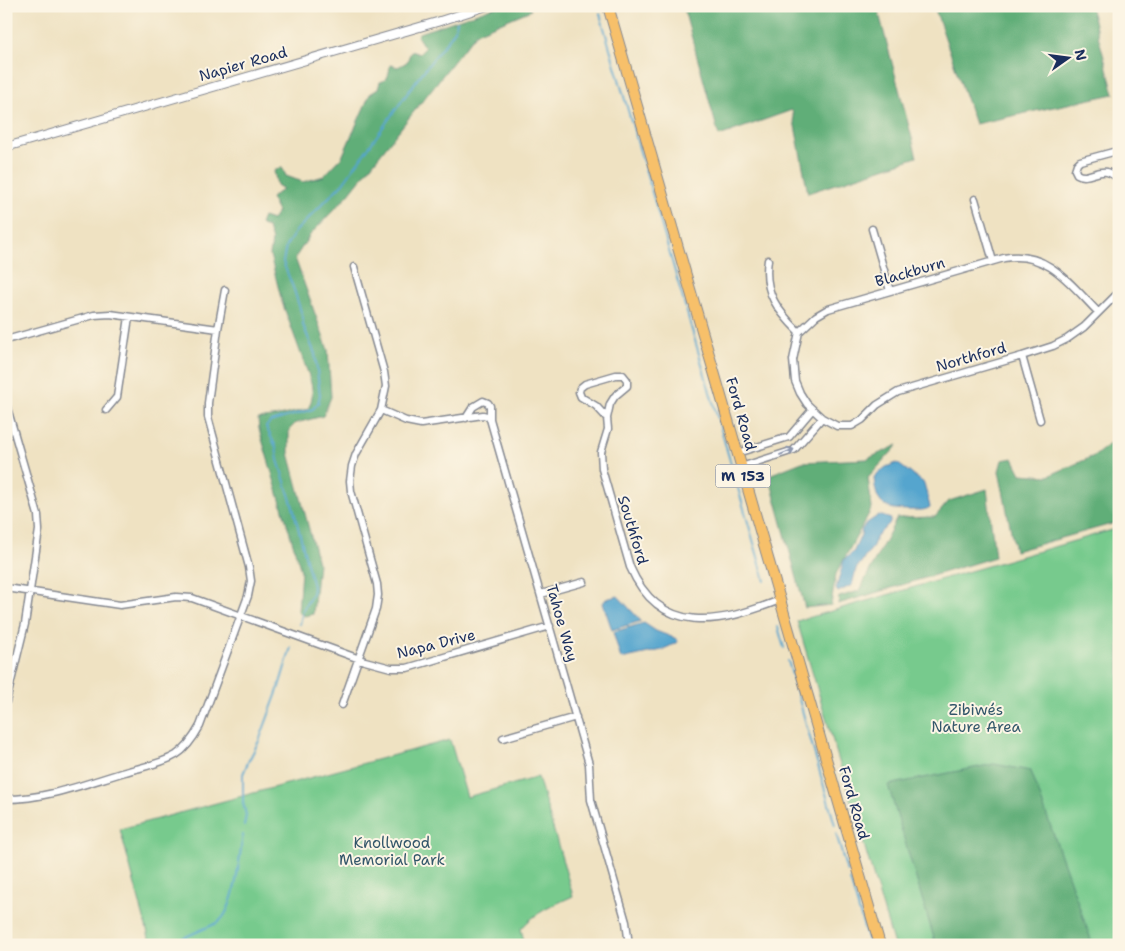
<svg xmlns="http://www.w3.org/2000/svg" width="1125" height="951" font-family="'Shantell Sans',sans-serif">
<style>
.green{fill:#77ca8d;stroke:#497c76}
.forest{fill:#61ae78;stroke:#3e6e6b}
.water{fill:#54a5ce;stroke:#386a96}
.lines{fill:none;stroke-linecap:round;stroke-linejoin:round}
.stream{stroke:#54a5ce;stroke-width:2}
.minor-casing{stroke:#858890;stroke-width:9}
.tertiary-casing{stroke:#858890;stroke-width:10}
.primary-casing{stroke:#858890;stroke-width:12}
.minor{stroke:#fff;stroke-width:6}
.tertiary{stroke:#fff;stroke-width:8}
.primary{stroke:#f7c06b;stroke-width:10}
.oneway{stroke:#8d97ae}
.labels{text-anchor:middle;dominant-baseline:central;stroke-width:4;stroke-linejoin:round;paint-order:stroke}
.shield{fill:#fcf5e5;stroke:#5e6a86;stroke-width:1}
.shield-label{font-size:14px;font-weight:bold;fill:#1b2f5e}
.street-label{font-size:15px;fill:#1b2f5e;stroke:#fcf5e5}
.park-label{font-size:15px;fill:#32566a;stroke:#fcf5e5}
</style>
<rect width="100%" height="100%" fill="#fcf5e5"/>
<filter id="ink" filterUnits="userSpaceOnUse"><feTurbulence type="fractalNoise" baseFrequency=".02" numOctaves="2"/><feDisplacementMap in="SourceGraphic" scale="10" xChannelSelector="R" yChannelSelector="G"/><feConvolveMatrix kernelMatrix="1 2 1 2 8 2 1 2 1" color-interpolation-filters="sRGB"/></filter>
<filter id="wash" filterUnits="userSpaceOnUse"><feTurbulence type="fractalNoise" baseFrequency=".0096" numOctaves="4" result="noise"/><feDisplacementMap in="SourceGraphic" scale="20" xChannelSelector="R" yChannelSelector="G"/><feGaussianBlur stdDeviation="1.12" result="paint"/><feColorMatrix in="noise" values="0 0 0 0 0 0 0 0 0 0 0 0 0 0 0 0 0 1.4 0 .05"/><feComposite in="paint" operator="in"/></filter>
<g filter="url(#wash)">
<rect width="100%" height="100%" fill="#efe2c2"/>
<path class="green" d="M1119,528V945H894L797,621Z
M450,740L467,797L538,777L573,896C554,905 535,912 521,929L525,945H151L120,829Z"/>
<path class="forest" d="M498,6H528L531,10L476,33L348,195L310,235L295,258L328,350L331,397L323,416L296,423L289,430V453L318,563L313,614L305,616L298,612L301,571L259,429L258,419L279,416L308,409C314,397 313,389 309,376L282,302L270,255L272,241L268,228L260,224L263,217L272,220L278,212L271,198L283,189L277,185L274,171L282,167L286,176L303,182L324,176L342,157L370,94L378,89L380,82C389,80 389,73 390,65L398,67L407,62L411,51L419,54L425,48L417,36L419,33Z
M683,6H877L917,157L808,193L792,110L719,136Z
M934,6H1090L1114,94L975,124Z
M1119,436V522L1015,551L999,471L1002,460L1013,458L1021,474L1048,476L1096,455Z
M898,445L868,478L872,508L836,574L831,605L805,608L769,475L802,462L867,459Z
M987,489L995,557L838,604L839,597L859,591L897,518L935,517L949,501Z
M994,764L1031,771L1093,945H936L888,785Z"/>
<path class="water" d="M897,463L924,483L930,507C925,511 918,510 911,510C883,510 876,505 874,477L886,467Z
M879,515L891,519L890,523L877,536L872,548L856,569L852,585L838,592L836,589L844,560L854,551L861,535L862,529L867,523Z
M618,596L641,621L612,630L603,603L606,599Z
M644,623L656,631L677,639L678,642L662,650L621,659L613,632Z"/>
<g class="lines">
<path class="stream" d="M459,8V6
M600,14L765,581
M300,624L303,610L312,594L313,587L293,507L278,460L276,447L266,427L270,422L313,409L318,403L320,395L315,354L303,325V318L294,290L283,262L286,246L296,231L343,183L419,77L451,36L455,30L457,21
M778,627L784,648
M788,661L835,825
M244,826L246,815L243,803V774L248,762L259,741L278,690L291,647
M836,833L847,872
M850,880L869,945
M167,945L217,923C236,911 239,857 243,835"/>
</g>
</g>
<g filter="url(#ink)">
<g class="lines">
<defs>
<path id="minor" d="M1119,155L1113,152L1080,161L1077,164L1075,170L1077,174C1087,180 1096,170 1107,172C1111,173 1115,176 1119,178
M975,199L993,261
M872,229L890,291
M768,260C763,293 778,311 799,332
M1098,312C1071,285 1048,250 1004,258L828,309L816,316L799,332L793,360L795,381L800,393L807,404L822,418L837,426H852L862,420L877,405L898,392L1022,356L1053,346L1067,339L1084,327L1119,292
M218,329L225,290
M6,340L94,315L110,314L218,329L208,403V417L249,567L251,581L248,596L200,726C194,737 187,748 176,755C161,764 142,767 125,772C87,783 47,799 6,799
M1022,356L1040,420
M6,404L38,515L39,530L25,624L6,702
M106,410L117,397L129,317
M381,410L406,421L421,424L483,415L487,416L490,419L589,764L591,800L626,922L629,945
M466,418L473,407L483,401L488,403L490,406V419
M607,418L596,406L581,397L579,392L580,388L585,384L616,375H623L627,380V386L615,396L610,404L607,418L608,429L601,452L602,469L630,567C661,638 721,623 780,600
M737,453L789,437L812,410
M741,467L794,450L822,418
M6,588L120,605L176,597L192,598L365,661L391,668H407L550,626
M541,594L584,582
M342,705L376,609L378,595L377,584L351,491L350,481L352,466L356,454L381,410L386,386L384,372L354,267
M503,738L576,717"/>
<path id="tertiary" d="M6,147L437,22L487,6"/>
<path id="primary" d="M608,6L880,945"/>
</defs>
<use href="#minor" class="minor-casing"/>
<use href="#tertiary" class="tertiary-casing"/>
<use href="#primary" class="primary-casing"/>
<use href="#minor" class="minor"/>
<use href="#tertiary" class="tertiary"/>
<use href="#primary" class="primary"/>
</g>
<defs><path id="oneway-shaft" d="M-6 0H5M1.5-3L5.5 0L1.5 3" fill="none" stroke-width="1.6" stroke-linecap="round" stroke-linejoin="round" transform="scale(1.25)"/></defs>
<use class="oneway" href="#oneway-shaft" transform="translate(787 452) rotate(-22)"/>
</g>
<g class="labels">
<rect class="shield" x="715.5" y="464.5" width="55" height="23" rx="4"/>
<g class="shield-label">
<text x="743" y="476">M 153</text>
</g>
<g class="street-label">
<text transform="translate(243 64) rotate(-16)">Napier Road</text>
<text transform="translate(910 272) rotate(-16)">Blackburn</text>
<text transform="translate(971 357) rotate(-16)">Northford</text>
<text transform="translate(741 414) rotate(74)">Ford Road</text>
<text transform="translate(633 530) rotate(73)">Southford</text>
<text transform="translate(562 623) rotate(74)">Tahoe Way</text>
<text transform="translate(436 644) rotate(-14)">Napa Drive</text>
<text transform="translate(854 803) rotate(74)">Ford Road</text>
</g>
<g class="park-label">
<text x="976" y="710">Zibiwés<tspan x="976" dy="17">Nature Area</tspan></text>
<text x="392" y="843">Knollwood<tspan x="392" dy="17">Memorial Park</tspan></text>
</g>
</g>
<rect width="1125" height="951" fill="none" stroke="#fcf5e5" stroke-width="25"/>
<g transform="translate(1068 58) rotate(76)" stroke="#fcf5e5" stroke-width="4" paint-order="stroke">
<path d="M0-4L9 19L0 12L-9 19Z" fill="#1b2f5e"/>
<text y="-8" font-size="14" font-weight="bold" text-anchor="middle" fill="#1b2f5e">N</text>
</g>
</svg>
